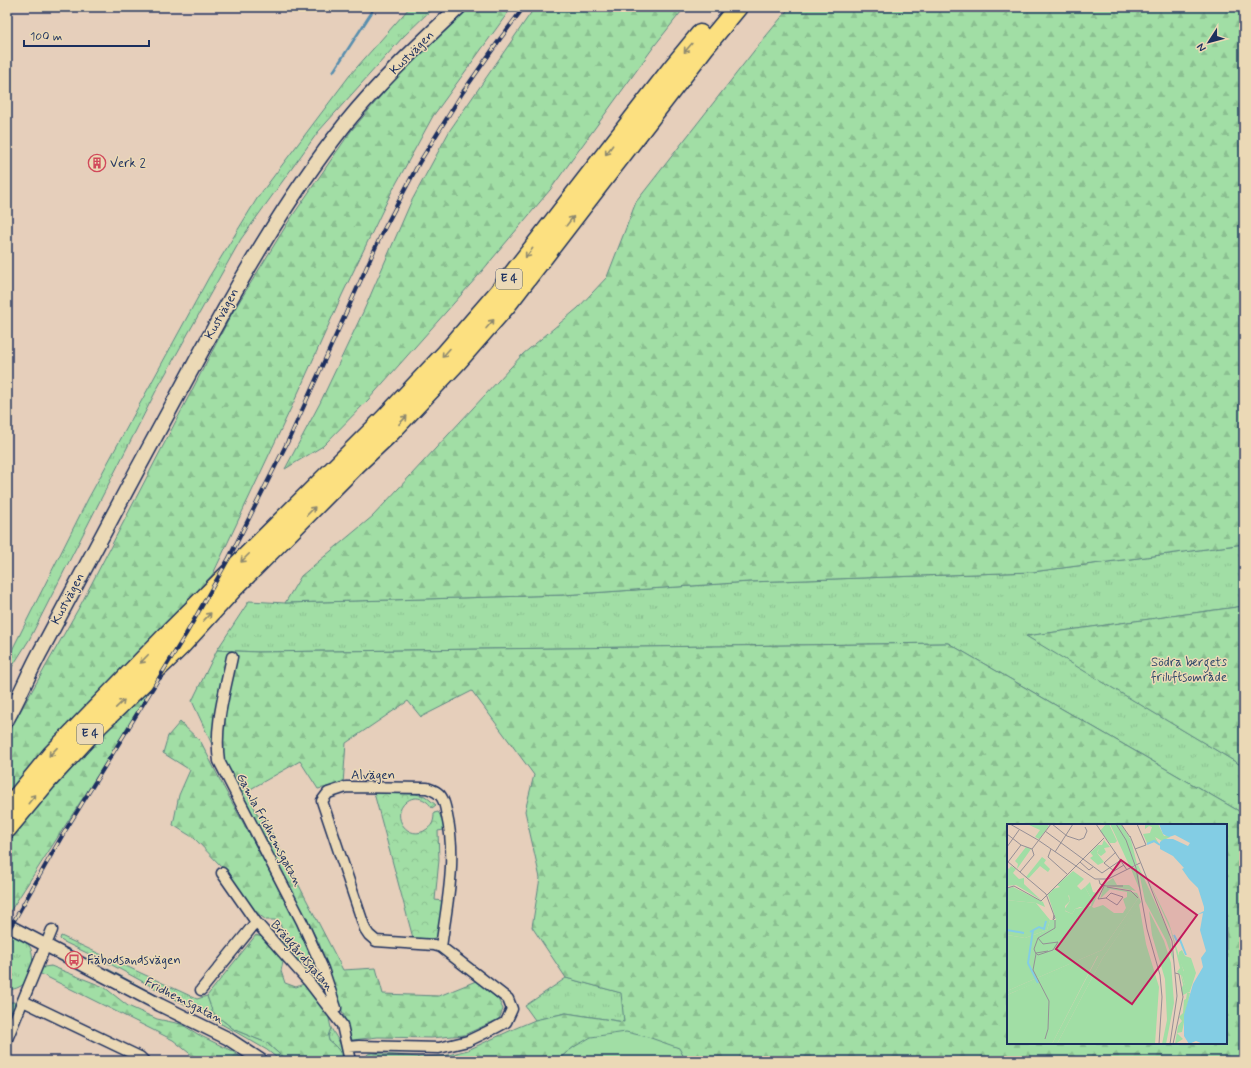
<svg xmlns="http://www.w3.org/2000/svg" width="1251" height="1068" font-family="Mynerve,sans-serif">
<style>
.grass{fill:url(#grass-tufts);stroke:#5e8682}
.forest{fill:url(#forest-firs);stroke:#5e8682;fill-rule:evenodd}
.park{fill:url(#park-crowns);stroke:#5e8682}
.pitch{fill:#a1dea5;stroke:#5e8682}
.lines{fill:none;stroke-linecap:round;stroke-linejoin:round}
.stream{stroke:#598eae;stroke-width:2.5}
.minor-casing{stroke:#1b2f5e;stroke-width:13}
.tertiary-casing{stroke:#1b2f5e;stroke-width:15}
.secondary-casing{stroke:#1b2f5e;stroke-width:17}
.motorway-casing{stroke:#1b2f5e;stroke-width:21}
.minor{stroke:#ebd9b6;stroke-width:10}
.tertiary{stroke:#ebd9b6;stroke-width:12}
.secondary{stroke:#ebd9b6;stroke-width:14}
.motorway{stroke:#fce080;stroke-width:18}
.rail-casing{stroke:#1b2f5e;stroke-width:4}
.rail{stroke:#ebd9b6;stroke-width:2.5;stroke-dasharray:8;stroke-linecap:butt}
.oneway{stroke:#8c886f}
.labels{text-anchor:middle;dominant-baseline:central;stroke-width:3;stroke-linejoin:round;paint-order:stroke}
.shield{fill:#ebd9b6;stroke:#596278;stroke-width:1}
.shield-label{font-size:12px;font-weight:bold;fill:#1b2f5e}
.street-label{font-size:13px;fill:#1b2f5e;stroke:#ebd9b6}
.poi-label{font-size:13px;fill:#1b2f5e;stroke:#ebd9b6;text-anchor:start}
.park-label{font-size:13px;fill:#2f4969;stroke:#ebd9b6}
.inset-river{fill:none;stroke:#83cde4;stroke-width:2}
.inset-road{fill:none;stroke:#958f96;stroke-width:1}
.view{fill:#c2185b;fill-opacity:0.15;stroke:#c2185b;stroke-width:2}
.inset-edge{fill:none;stroke:#1b2f5e;stroke-width:2}
</style>
<defs>
<pattern id="grass-tufts" width="24" height="20" patternUnits="userSpaceOnUse"><rect width="24" height="20" fill="#a1dea5"/><path d="M3 7l-1-3M5 7V3M7 7l1-3M15 17l-1-3M17 17v-4M19 17l1-3" fill="none" stroke="#8abf90"/></pattern>
<pattern id="forest-firs" width="22" height="20" patternUnits="userSpaceOnUse"><rect width="22" height="20" fill="#a1dea5"/><path d="M5 1l3.5 6h-7zM16 11l3.5 6h-7z" fill="#8abf90"/></pattern>
<pattern id="park-crowns" width="20" height="18" patternUnits="userSpaceOnUse"><rect width="20" height="18" fill="#a1dea5"/><path d="M2 6a3 3 0 1 1 6 0M12 15a3 3 0 1 1 6 0" fill="none" stroke="#8abf90"/></pattern>
</defs>
<rect width="100%" height="100%" fill="#e6cfbb"/>
<filter id="ink" filterUnits="userSpaceOnUse"><feTurbulence type="fractalNoise" baseFrequency=".025" numOctaves="2"/><feDisplacementMap in="SourceGraphic" scale="8" xChannelSelector="R" yChannelSelector="G"/><feConvolveMatrix kernelMatrix="1 2 1 2 8 2 1 2 1" color-interpolation-filters="sRGB"/></filter>
<g filter="url(#ink)">
<path class="grass" d="M410,7H434L403,37L318,132L241,239L157,389L29,640L7,675V660L88,499L209,277L258,197L350,75Z
M1244,544V606L1027,636L1244,767V814L948,643L258,652L217,650L249,601L285,603L563,595L749,582L1032,572Z
M12,935C18,938 27,941 30,947C36,958 31,982 19,987C16,989 11,989 7,991V944Z
M61,936L197,999L207,996L213,1013L235,1030L267,1043L287,1061H281L267,1050L234,1031L112,965L62,941L60,939Z
M106,968L252,1047L272,1061H270L252,1049L105,969Z
M566,978L622,993L624,1022L566,1013L535,1020L525,1006Z
M11,1002H14L16,1006L8,1024L7,1025V1004Z
M331,1028C338,1041 344,1046 344,1061H342C342,1052 336,1046 329,1041L328,1036Z
M372,1053L418,1057V1061H364V1058L368,1054Z"/>
<path class="forest" d="M470,7H512L433,116L391,193L342,295L299,391L213,574L7,797V735L81,604L231,315L289,221L351,131L408,64Z
M535,7H685L655,45L550,190L477,277L368,400L323,446L285,469L320,403L364,310L411,202L450,130Z
M790,7H1244V544L1032,572L749,582L563,595L285,603L301,576L373,516L523,354L578,308L607,277L636,202L757,47Z
M1244,606V767L1026,636Z
M948,643L1244,814V1061H686L678,1048L574,1047L556,1061H418V1057L444,1056L468,1050L516,1028L535,1020L566,1013L624,1022L621,993L566,978L532,927L540,878L525,811L534,775L472,691L421,717L408,701L346,743L343,784L318,789L300,761L247,791L257,814L267,824L343,970L376,968L383,994L439,996L476,981L498,999L503,1009L499,1019L464,1035L431,1038L378,1037L352,1040L319,943L245,804L215,751L192,701L217,650L258,652ZM1008,825H1226V1043H1008Z
M171,661L9,913L7,912V836Z
M180,722L201,742L222,784L311,947L322,985L317,986L281,945L280,936L282,929L280,924L275,920H266L252,909L223,868L194,838L173,825L179,795L190,770L163,753L168,736Z
M256,935L265,938L279,954L283,962L281,971L285,983L296,987L306,983L327,1009L331,1028L328,1036L329,1041C336,1046 342,1052 342,1061H287L267,1043L235,1030L213,1013L207,996Z
M51,966L104,987L128,1006L157,1019L181,1024L201,1036L232,1051L246,1061H199L173,1040L39,973L44,967Z"/>
<path class="park" d="M374,793L415,794L425,796L436,805L432,808C427,799 415,794 406,802C389,816 409,843 427,829C433,825 434,820 434,813L438,812C442,817 443,824 444,830L438,831L439,860L435,900L442,901L439,934C433,942 422,939 413,938Z"/>
<path class="pitch" d="M626,1032L648,1037L679,1048L686,1061H556L574,1047L591,1037Z"/>
<g class="lines">
<path class="stream" d="M333,72L372,12V7"/>
<defs>
<path id="minor" d="M232,657C225,691 214,726 219,761L302,922L323,969L336,1008
M222,873L256,922L309,982L342,1025L350,1061
M201,990L256,922
M23,1001L140,1057L144,1061
M7,1039L52,930
M348,1047L359,1046L439,1048L468,1041L495,1028L506,1022L512,1009L508,999L441,947C447,904 457,859 447,816C446,810 445,803 442,798C439,792 433,790 427,788L346,787L328,793L322,801L365,929L369,935L376,941L434,945L441,947"/>
<path id="tertiary" d="M7,925L160,1005L227,1038L262,1061"/>
<path id="secondary" d="M7,719C20,696 30,670 43,647C91,556 139,466 188,376C235,289 284,201 346,123C380,81 420,44 459,7"/>
<path id="motorway" d="M7,809L52,754L171,631L385,418L446,353L498,293L672,68L700,34
M7,829L47,781L98,726L181,646L234,588L358,463L391,432L457,362L506,306L705,47L738,7"/>
</defs>
<use href="#minor" class="minor-casing"/>
<use href="#tertiary" class="tertiary-casing"/>
<use href="#secondary" class="secondary-casing"/>
<use href="#motorway" class="motorway-casing"/>
<use href="#minor" class="minor"/>
<use href="#tertiary" class="tertiary"/>
<use href="#secondary" class="secondary"/>
<use href="#motorway" class="motorway"/>
<defs>
<path id="rail" d="M7,85L10,80
M7,933L62,836L186,634L229,558L290,437L382,233L419,163L463,92L500,39L524,7"/>
</defs>
<use href="#rail" class="rail-casing"/>
<use href="#rail" class="rail"/>
</g>
<defs><path id="oneway-shaft" d="M-6 0H5M1.5-3L5.5 0L1.5 3" fill="none" stroke-width="1.6" stroke-linecap="round" stroke-linejoin="round"/></defs>
<g class="oneway">
<use href="#oneway-shaft" transform="translate(688 48) rotate(130)"/>
<use href="#oneway-shaft" transform="translate(609 150) rotate(127)"/>
<use href="#oneway-shaft" transform="translate(570 221) rotate(-52)"/>
<use href="#oneway-shaft" transform="translate(529 253) rotate(128)"/>
<use href="#oneway-shaft" transform="translate(490 324) rotate(-49)"/>
<use href="#oneway-shaft" transform="translate(446 353) rotate(132)"/>
<use href="#oneway-shaft" transform="translate(403 420) rotate(-47)"/>
<use href="#oneway-shaft" transform="translate(311 511) rotate(-46)"/>
<use href="#oneway-shaft" transform="translate(245 558) rotate(135)"/>
<use href="#oneway-shaft" transform="translate(207 617) rotate(-47)"/>
<use href="#oneway-shaft" transform="translate(144 659) rotate(134)"/>
<use href="#oneway-shaft" transform="translate(120 704) rotate(-44)"/>
<use href="#oneway-shaft" transform="translate(53 752) rotate(133)"/>
<use href="#oneway-shaft" transform="translate(32 799) rotate(-51)"/>
</g>
</g>
<defs>
<symbol id="building-ring" viewBox="-11 -11 22 22"><circle r="9.5" fill="#ebd9b6" stroke="#d1495b" stroke-width="1.5"/><path d="M-4-6H4V6H1V3H-1V6H-4ZM-2.5-4.3h1.7v1.8h-1.7ZM.8-4.3h1.7v1.8H.8ZM-2.5-1h1.7V.8h-1.7ZM.8-1h1.7V.8H.8Z" fill="#d1495b"/></symbol>
<symbol id="bus-ring" viewBox="-11 -11 22 22"><circle r="9.5" fill="#ebd9b6" stroke="#d1495b" stroke-width="1.5"/><path d="M-5-6H5V4H4V6H2V4H-2V6H-4V4H-5ZM-3.5-4V0h7V-4ZM-3.5 1.2v1.5H-2V1.2ZM2 1.2v1.5H3.5V1.2Z" fill="#d1495b"/></symbol>
</defs>
<g fill-rule="evenodd">
<use href="#building-ring" x="87" y="153" width="20" height="20"/>
<use href="#bus-ring" x="64" y="950" width="20" height="20"/>
</g>
<g class="labels">
<g class="shield">
<rect x="496" y="269" width="26" height="20" rx="3"/>
<rect x="77" y="724" width="26" height="20" rx="3"/>
</g>
<g class="shield-label">
<text x="509" y="279">E 4</text>
<text x="90" y="734">E 4</text>
</g>
<g class="street-label">
<text transform="translate(412 53) rotate(-45)">Kustvägen</text>
<text transform="translate(222 314) rotate(-61)">Kustvägen</text>
<text transform="translate(68 599) rotate(-62)">Kustvägen</text>
<text x="373" y="775">Alvägen</text>
<text transform="translate(269 830) rotate(62)">Gamla Fridhemsgatan</text>
<text transform="translate(302 956) rotate(49)">Brädgårdsgatan</text>
<text transform="translate(184 1001) rotate(27)">Fridhemsgatan</text>
</g>
<g class="poi-label">
<text x="110" y="163">Verk 2</text>
<text x="87" y="960">Fäbodsandsvägen</text>
</g>
<g class="park-label">
<text x="1189" y="662">Södra bergets<tspan x="1189" dy="15">friluftsområde</tspan></text>
</g>
</g>
<g transform="translate(1007 824)">
<rect width="220" height="220" fill="#e6cfbb"/>
<path d="M103,0H114L124,16L130,40L123,43ZM138,49L162,99L183,168L177,169L175,166L179,164L175,152L170,148L173,144L164,107ZM132,73L134,78L95,135L50,220H45L91,132L0,171V167L95,126Z" fill="#a1dea5"/>
<path d="M99,0H102L110,17L108,19H103L93,7ZM138,0H151L157,12L160,11L163,13L155,17L148,13L152,20L147,18L141,20L143,19H140L136,10L143,9L145,3L142,2L138,5ZM97,16L103,23L97,24L99,28L94,32L90,29L92,25L88,29L85,27L91,21H95ZM19,23L24,25L10,45L11,40L8,37ZM35,33L39,36L37,39L43,45L41,48L33,42L22,54L19,53ZM131,41L162,109L167,139L159,116L138,77L131,43L134,69L124,45ZM4,42L9,45L6,49L12,55L17,54V60L34,76L9,61L0,62V43L2,45ZM106,54L110,61H122L129,67L96,61ZM83,58L86,68L90,69L91,65L93,66L85,83L87,84L96,81L107,89H116L119,84L116,75L120,73V68L103,65L93,75L97,62L130,69L132,73L95,126L0,167V111L18,114L40,106L43,96H49L41,71L43,68L54,78L61,71L63,77L58,82V87L65,90L68,85L84,82L85,76L78,63ZM6,63L36,78L38,83L29,79L0,76L1,64ZM132,80L139,120L152,163L148,220H50L95,135ZM142,87L157,117L164,139L167,179L159,220H155L160,196L158,155L145,111ZM175,126L178,132L184,134L189,149L183,167L179,165L175,148L177,147L172,135V128ZM91,131L45,220H0V171ZM173,147L179,164L175,167L183,169L175,208L170,209L176,215L168,220L171,202L175,197L172,193L176,189L177,176L179,175L180,169L176,171L174,166L176,161Z" fill="#a1dea5"/>
<path d="M0,76L29,79L43,96L40,106L18,114L0,111Z" fill="#a1dea5"/>
<path d="M20,0H39L42,2L32,15L28,13L33,6ZM91,25L90,29L97,38L91,41L83,34L86,32L83,28Z" fill="#a1dea5"/>
<path d="M66,47L77,55L70,62L74,66L78,63L85,76L80,85L73,83L68,85L65,90L57,86L63,77L62,71L50,83L47,82L43,70L46,65L53,63L50,61Z" fill="#a1dea5"/>
<path d="M152,0H220V220H196L189,217L182,220L177,212V191L186,160L196,143L194,134L199,127L193,106L196,89L189,91L197,87V83L191,64L182,55L175,45L177,44L166,32L153,25V18L157,15H166L181,22L183,19L168,11L162,13L156,10Z" fill="#83cde4"/>
<path class="inset-river" d="M140,20L147,17L153,21M0,106L17,109M26,106L21,139L31,159M23,108L32,103L37,105L39,97M167,111L170,117L173,116L179,131"/>
<path class="inset-road" d="M3,0L31,16L88,55H101L133,39M45,0L60,12L72,16L77,14L80,7L78,3M89,0L120,46M109,0L119,16L129,44L140,105L153,151L155,173L152,220M114,0L123,13M38,7L95,49L114,36M0,10L14,21L25,25M123,12L165,117L170,172L163,220M0,23L12,6M25,25L44,0M44,25L41,33L60,50M128,25L139,21L130,0M48,28L66,0M109,28L97,39L107,47L117,41M0,37L39,70L48,94L46,96L47,91M1,38L14,21M73,38L82,46L86,43M13,48L27,31L25,25M92,56L93,60L99,62H116M97,62L91,75L99,74L110,81L116,73L104,69L99,74M100,63L124,67L131,74M0,64L7,62L34,77L97,14M31,114L27,125L29,130L26,146L42,177L41,205L38,215M41,127L29,129L31,131L46,126L51,118L36,120L31,114L48,104V96M166,220L176,173L172,150L168,149"/>
<path class="view" d="M114,36L190,91L125,180L49,125Z"/>
<rect width="220" height="220" class="inset-edge"/>
</g>
<rect width="1251" height="1068" fill="none" stroke="#ebd9b6" stroke-width="24"/>
<rect x="12" y="12" width="1227" height="1044" fill="none" stroke="#1b2f5e" stroke-width="1.5" filter="url(#ink)"/>
<g transform="translate(1209 42) rotate(234)" stroke="#ebd9b6" stroke-width="3" paint-order="stroke">
<path d="M0-3L7 15L0 10L-7 15Z" fill="#1b2f5e"/>
<text y="-6" font-size="11" font-weight="bold" text-anchor="middle" fill="#1b2f5e">N</text>
</g>
<path d="M24 40v6h125v-6" fill="none" stroke="#1b2f5e" stroke-width="2"/>
<text x="30" y="40" font-size="12" fill="#1b2f5e" stroke="#ebd9b6" stroke-width="3" paint-order="stroke">100 m</text>
</svg>
